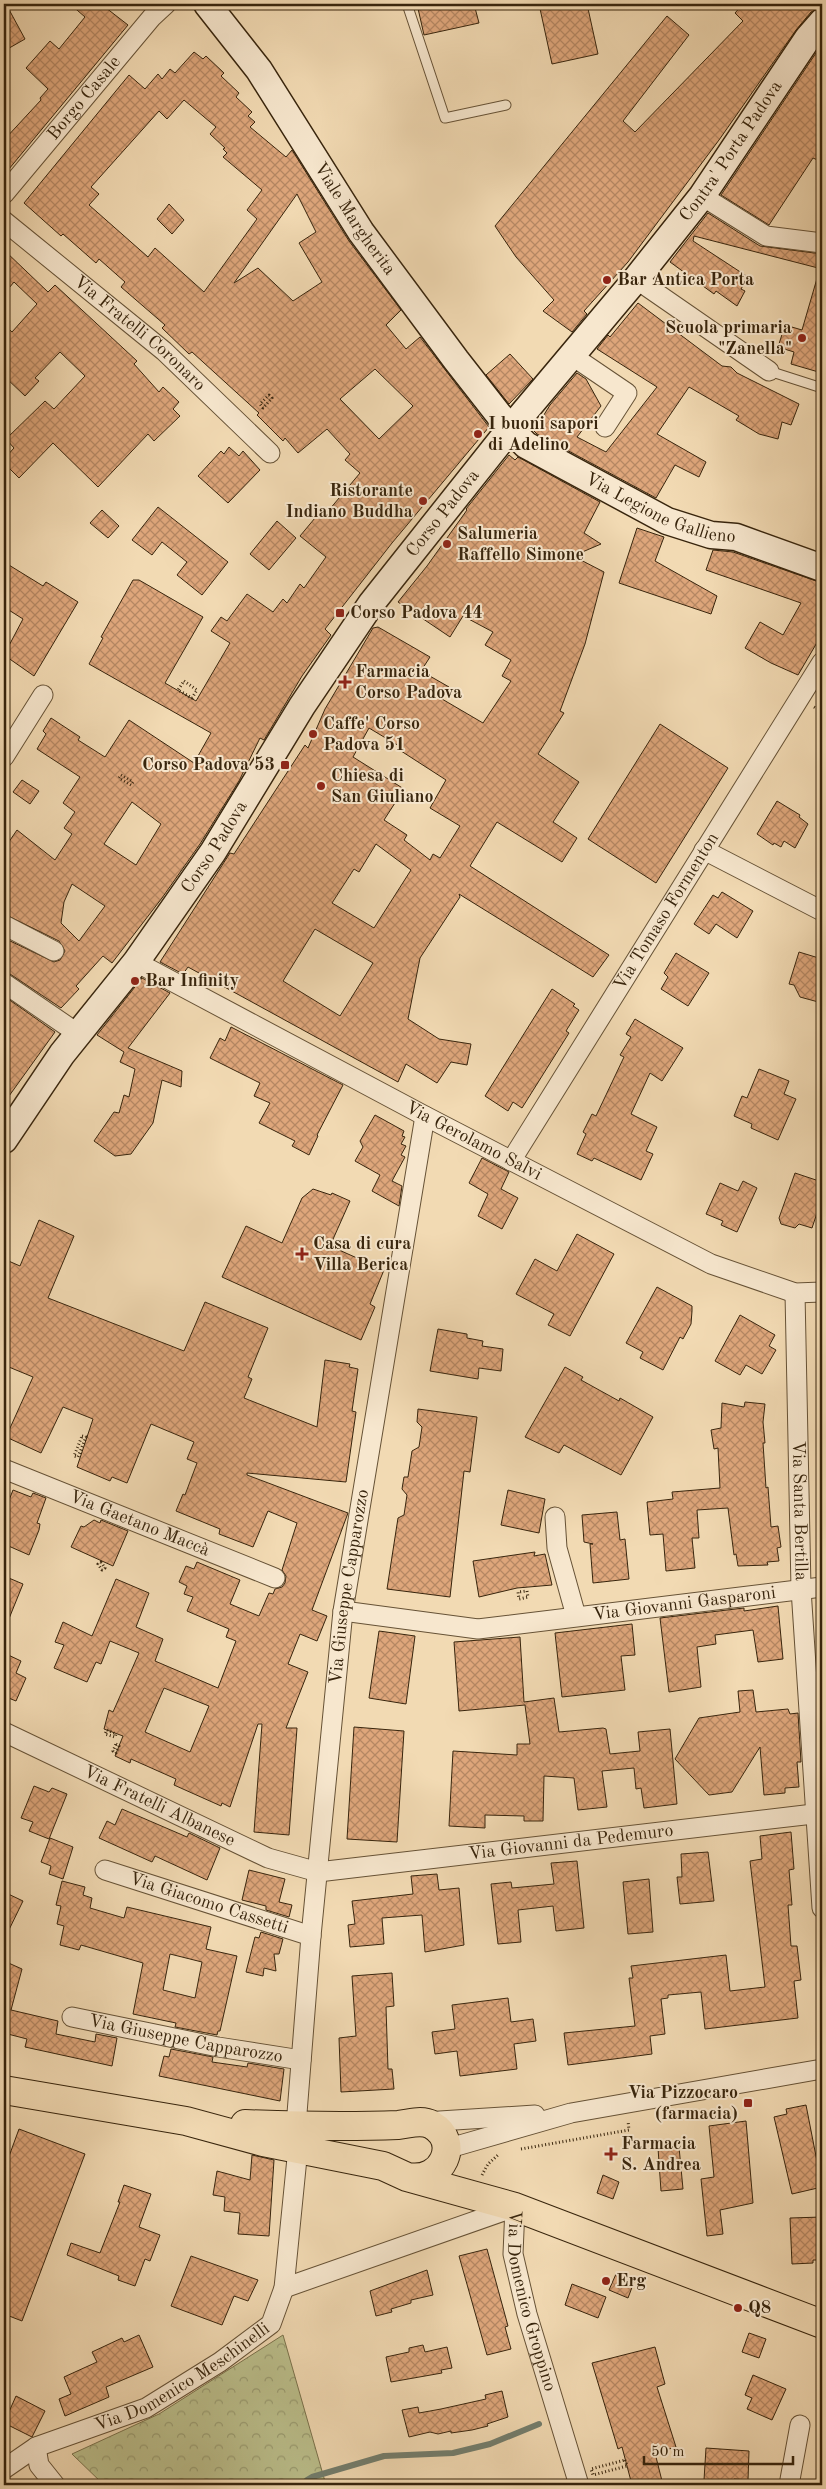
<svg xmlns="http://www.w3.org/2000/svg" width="826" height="2489" font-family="'Old Standard TT',serif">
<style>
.park{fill:url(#park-crowns);stroke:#7a724c}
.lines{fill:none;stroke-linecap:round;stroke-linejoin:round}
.stream{stroke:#737e6e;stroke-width:6}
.building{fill:url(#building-cross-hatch);stroke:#38250d;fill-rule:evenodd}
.lane-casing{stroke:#665236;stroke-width:11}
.street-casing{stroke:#665236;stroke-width:21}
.secondary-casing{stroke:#38250d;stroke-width:29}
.primary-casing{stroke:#38250d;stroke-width:30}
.path{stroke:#38250d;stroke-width:3;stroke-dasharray:1 2.5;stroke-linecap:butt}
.lane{stroke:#f7e7ce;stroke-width:9}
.street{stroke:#f7e7ce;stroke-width:19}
.secondary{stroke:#f7e7ce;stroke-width:26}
.primary{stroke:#f2dab3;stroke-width:28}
.poi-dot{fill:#8f2418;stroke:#f7e7ce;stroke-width:2}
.labels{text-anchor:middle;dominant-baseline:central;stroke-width:4;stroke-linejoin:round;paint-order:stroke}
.street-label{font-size:18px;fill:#38250d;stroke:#f7e7ce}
.poi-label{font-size:18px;font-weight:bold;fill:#38250d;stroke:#f7e7ce;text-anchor:start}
</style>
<defs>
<pattern id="park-crowns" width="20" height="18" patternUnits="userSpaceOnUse" patternTransform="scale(1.25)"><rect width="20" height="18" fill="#bbbf8c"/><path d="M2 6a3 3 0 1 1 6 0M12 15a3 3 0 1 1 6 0" fill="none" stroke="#999b71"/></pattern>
<pattern id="building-cross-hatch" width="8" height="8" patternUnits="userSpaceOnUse" patternTransform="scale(1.25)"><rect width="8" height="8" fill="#dea67b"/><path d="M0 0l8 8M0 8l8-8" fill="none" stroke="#b58763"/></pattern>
</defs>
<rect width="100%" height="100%" fill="#f2dab3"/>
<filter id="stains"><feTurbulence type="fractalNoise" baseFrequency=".004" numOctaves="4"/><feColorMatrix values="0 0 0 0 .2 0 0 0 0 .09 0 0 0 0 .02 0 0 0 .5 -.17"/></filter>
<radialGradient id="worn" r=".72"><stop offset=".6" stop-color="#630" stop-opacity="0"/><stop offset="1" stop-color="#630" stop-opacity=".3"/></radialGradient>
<path class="park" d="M283,2335L326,2485H104L72,2454L159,2414Z"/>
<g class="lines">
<path class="stream" d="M306,2485L307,2480L312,2477L384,2456L453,2453L490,2444L539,2424"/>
</g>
<path class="building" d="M4,4H6L25,39L4,51Z
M70,4H101L128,25L4,175V140L41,100L40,98L48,89L26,68L50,41L59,49L85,17Z
M417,4H474L479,23L424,35Z
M539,4H587L598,54L552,64Z
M743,4H822V7L811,12L796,30L719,140L628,262L584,311L587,314L572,332L543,311L554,300L516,257L495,226L667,16L689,35L623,121L635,132L743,21L735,13Z
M822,44V124L818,134L822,136V162L813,158L769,225L721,195Z
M194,52L203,59L206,56L224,73L221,76L239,93L236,97L252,112L248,116L255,122L250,127L286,157L292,150L349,241L401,310L386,325L406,349L420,337L489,427L392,543L325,629L331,635L302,676L264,740L260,738L239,781L200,844L162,898L112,963L103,956L76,986L79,989L61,1008L10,974L4,972V938L54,962L60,960L65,951L59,941L4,914V881L10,873L4,869V849L17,830L55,860L72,834L64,828L75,812L63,803L80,777L37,749L46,734L43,731L51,718L80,737L78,740L105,757L129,720L194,763L211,733L89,664L103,638L101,637L133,580H139L203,617L165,683L196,701L230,643L211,631L221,617L227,621L247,594L273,612L283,599L287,603L300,584L304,588L326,557L300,536L320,512L324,516L360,473L345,460L350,454L327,429L298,453L285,438L283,441L257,415L259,413L192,352L189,354L162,328L165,325L121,287L125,282L99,259L96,263L63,234L61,236L24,203L129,75L145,89L158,74L162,79L170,69L175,73ZM184,100L216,127L210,134L225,148L223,149L227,153L223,157L262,190L247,210L257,219L204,292L155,248L148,257L89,205L99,194L91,187L159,111L167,119ZM297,194L316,232L299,243L322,282L293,301L258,268L234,283ZM375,369L413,406L379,439L340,399ZM132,802L161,824L136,865L104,844ZM72,884L105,906L79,941L61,923L64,902Z
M169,204L184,220L172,234L157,219Z
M708,213L760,246L822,254V269L694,236L693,241L748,277L741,289L745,291L737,306L716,291L714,294L670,262Z
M4,250L48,292L55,285L137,361L134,364L159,392L163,387L179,402L173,409L180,416L154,441L148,434L98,487L53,443L19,478L4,463V459L14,448L6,439L45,401L54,409L85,376L60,352L35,378L39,381L25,396L4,376V324L12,332L37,304L14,282L4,294Z
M818,275L822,276V373L791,364L794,352L778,347L785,325L802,330Z
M638,303L722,366L731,367L737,373L799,404L791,425L782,422L778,439L759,434L736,420L739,416L689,387L657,434L706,462L699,477L675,465L656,498L537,434L534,431L550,405L577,373L586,379L601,406L577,437L606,452L657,387L597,349L608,335L610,337Z
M510,354L533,379L509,404L486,375Z
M229,447L239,456L243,451L260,470L228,503L198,476L221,451L224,454Z
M509,455L515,460L518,457L600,502L584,533L601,544L573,556L604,572L585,644L560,711L564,713L538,754L579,782L553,822L577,838L562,862L497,822L470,866L609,955L593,977L459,894L460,897L420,958L408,1019L439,1039L471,1044L467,1065L451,1062L437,1083L406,1064L398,1082L188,967L183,974L160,962L230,853L234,854L305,745L308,748L325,709L373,628L378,627L430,657L421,671L449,687L442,699L483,723L511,681L502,676L511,660L485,645L493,632L463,616L450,637L398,602L427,566L467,510L466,509ZM369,728L399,746L398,749L446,780L430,808L460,826L440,858L433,854L430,860L404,840L407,835L384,820L404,789L353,757ZM376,844L411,870L374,928L332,903L354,869L359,872ZM315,929L373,963L340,1016L283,981Z
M158,507L228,562L202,595L177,575L187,562L162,542L152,555L132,540Z
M102,510L119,526L108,538L90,523Z
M277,521L296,538L269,570L250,554Z
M637,528L664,537L655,561L717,596L711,614L619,583Z
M713,550L733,552L822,583V634L798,675L771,663L745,648L760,622L783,635L801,603L706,570Z
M4,562L43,586L46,582L78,602L34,676L4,655L23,619L4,607Z
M660,724L728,768L656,883L588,839Z
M22,780L39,791L30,804L13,792Z
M777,801L800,815L799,817L808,824L795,848L784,841L781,847L774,843L773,845L757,834Z
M722,892L753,911L737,938L716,924L709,934L694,924L713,895L718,898Z
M799,952L822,959V1003L800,997L794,985L789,984Z
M676,953L709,973L688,1006L661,989L668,977L664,973Z
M142,978L170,993L128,1048L182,1071L181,1087L162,1080L153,1123L131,1154L115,1156L94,1141L114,1112L119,1113L124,1095L129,1097L135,1069L120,1062L124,1052L97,1035Z
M552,989L575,1004L573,1006L579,1010L566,1031L569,1033L522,1108L513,1102L508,1111L485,1096Z
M4,996L55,1032L4,1103Z
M635,1019L683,1048L662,1081L650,1073L631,1114L657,1127L646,1151L653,1154L641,1180L594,1158L592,1161L577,1154L586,1134L583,1132L592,1114L596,1116L624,1057L620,1055L631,1037L626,1034Z
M231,1027L343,1085L317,1135L318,1136L309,1155L292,1146L295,1141L259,1123L270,1103L254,1096L260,1083L210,1058L220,1038L225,1041Z
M759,1069L789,1081L784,1094L796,1099L778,1140L751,1128L752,1124L734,1116L742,1096L747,1098Z
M375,1115L404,1131L402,1136L405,1137L401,1144L406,1146L401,1155L405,1157L392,1181L402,1186L399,1206L372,1191L380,1175L355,1161L363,1147L360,1141Z
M482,1158L509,1172L501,1189L518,1198L502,1229L478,1216L488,1194L469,1183Z
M795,1173L822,1182V1198L812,1228L799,1224L795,1228L781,1224L779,1218Z
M743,1181L757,1188L737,1232L721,1225L723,1221L706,1214L720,1183L738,1191Z
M313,1189L331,1195L332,1193L350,1201L330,1246L384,1270L370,1304L375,1307L361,1340L222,1277L246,1226L282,1243L302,1198Z
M39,1220L74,1236L48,1298L184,1351L205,1302L268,1328L248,1377L252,1379L244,1398L317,1427L325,1360L350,1364L349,1367L358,1369L352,1411L356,1412L346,1482L247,1473V1475L348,1513L312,1610L327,1616L317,1641L300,1634L288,1664L308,1672L286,1728H297L289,1835L254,1832L262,1724H258L230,1807L222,1803L221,1806L174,1785L176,1779L131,1759L130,1763L115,1756L123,1736L104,1729L109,1710L113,1712L139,1653L110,1641L101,1664L96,1662L87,1682L54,1668L64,1645L55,1642L63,1622L92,1636L116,1579L149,1593L136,1627L163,1639L155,1661L218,1688L236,1641L226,1637L229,1629L187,1611L193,1597L184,1594L187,1586L179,1582L186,1566L194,1569L197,1562L240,1580L230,1604L259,1616L269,1593L273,1594L275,1589L282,1587L285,1583L286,1576L282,1570L297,1523L268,1511L253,1547L219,1534L220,1529L176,1511L183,1494L185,1495L197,1463L187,1459L194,1442L151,1424L127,1483L112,1477L110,1481L77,1467L93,1419L63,1407L41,1453L6,1437L33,1377L4,1365V1259L20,1266ZM164,1688L209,1706L190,1752L145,1732Z
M577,1234L614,1254L570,1336L548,1325L554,1314L516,1294L535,1259L557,1271Z
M657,1287L692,1306V1311L691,1324L683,1339L680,1337L663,1370L640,1358L643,1352L626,1343Z
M740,1315L775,1335L769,1346L776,1350L762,1374L746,1365L740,1375L715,1361Z
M438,1329L467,1334V1338L483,1341L482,1346L503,1349L501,1371L479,1368L478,1379L430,1371Z
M565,1367L583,1377L581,1380L619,1401L620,1398L653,1417L621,1475L564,1445L559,1453L525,1437Z
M745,1402L765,1404L763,1422L765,1443H763L766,1488L768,1487L771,1527L778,1526L781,1547L777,1548L779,1561L767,1562L768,1565L738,1566L736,1554L734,1555L728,1508L697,1510L699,1538H692L695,1568L666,1571L663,1534L650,1535L647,1502L673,1499L672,1492L720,1488L718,1448L714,1449L711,1430L721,1428L722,1403L744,1407Z
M418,1409L477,1417L470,1472L464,1471L450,1597L387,1589L398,1518L404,1515L407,1495L402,1489L404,1477H408L412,1451L419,1447L422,1427L417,1422Z
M13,1490L31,1497L33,1493L46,1498L37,1523L40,1524L39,1530L29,1555L4,1544V1513Z
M508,1490L545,1499L539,1533L501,1525Z
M617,1512L620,1540L625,1539L629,1579L593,1583L590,1544H593L584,1542L582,1515Z
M94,1520L100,1523L101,1520L128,1531L113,1566L71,1547L81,1526L84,1527Z
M535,1552L534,1556L545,1554L552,1585L517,1588L479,1597L473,1561Z
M4,1576L23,1584L4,1631Z
M778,1606L783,1659L758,1662L753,1630L715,1635L716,1644L697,1647L701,1687L669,1692L660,1618L744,1608V1611Z
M632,1624L635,1655L621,1656L625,1690L562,1697L555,1633Z
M379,1631L415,1636L406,1704L369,1698Z
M520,1637L524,1702L554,1698L559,1732L603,1728L606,1729L610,1754L640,1751L638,1732L670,1729L677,1804L644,1808L641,1788L636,1789L634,1768L602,1771L607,1807L578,1810L574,1778L544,1776L543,1821H524V1816L485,1815V1828L449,1826L453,1751L517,1755V1744H530L525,1705L459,1711L454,1642Z
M4,1653L21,1661L16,1673L26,1678L16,1701L6,1697L4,1701Z
M753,1690L756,1712L788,1709L790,1714L798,1713L801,1762H797L799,1787L785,1788V1793L764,1795L760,1747L732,1792L709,1795L675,1759L699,1718L740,1712L738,1691Z
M354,1727L404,1731L397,1842L347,1839Z
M34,1786L49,1792L52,1788L67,1794L49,1839L29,1831L33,1822L21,1818Z
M122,1809L187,1837L189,1833L220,1848L207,1880L155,1856L152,1862L99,1838L107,1821L115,1825Z
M791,1832L794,1869L789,1870L792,1905H788L791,1946H797L801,1980L794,1981L798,2018L705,2029L701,1992L668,1995V1998L661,1999L665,2034L650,2036L652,2054L568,2065L564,2033L635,2026L629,1978H633L631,1966L726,1955L730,1991L765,1987L750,1861L762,1859L760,1836Z
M50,1838L73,1847L63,1879L49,1874L51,1866L41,1862Z
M708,1852L714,1901L680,1904L677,1877H682L681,1854Z
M577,1861L584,1928L556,1931L553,1906L518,1910L521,1942L498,1944L491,1884L511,1882L512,1888L554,1884L551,1863Z
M249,1870L285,1879L279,1902L292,1905L289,1917L266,1910V1906L242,1900Z
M437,1874L439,1890L459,1888L464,1945L425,1952L422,1915L382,1918L384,1944L350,1947L348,1925L355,1924L352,1901L413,1894L411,1876Z
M649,1879L653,1932L628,1934L623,1882Z
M62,1881L85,1887L83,1895L92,1898L90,1908L124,1918L127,1907L211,1927L206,1949L237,1956L220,2031H218L217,2035L175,2027L176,2023L133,2014L143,1963L81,1945L79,1950L60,1945L64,1926L57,1924L61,1906L56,1905ZM170,1954L202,1962L195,1998L163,1990Z
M4,1892L23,1901L4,1940Z
M261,1932L283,1939L279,1954H274L276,1971L264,1968L263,1976L246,1972L255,1937L259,1938Z
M4,1961L22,1969L11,2010L58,2021L56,2034L95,2042L96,2034L117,2038L112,2066L25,2047L27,2039L4,2033Z
M392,1973L394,2006L386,2007L388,2069H392L394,2089L341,2092L339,2038L356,2036L352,1976Z
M508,1998L511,2022L533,2019L536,2041L514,2044L517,2069L460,2076L457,2051L435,2054L432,2032L455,2029L452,2005Z
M171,2049L213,2057L212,2062L247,2067L248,2063L284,2069L280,2101L159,2076L164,2056L169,2057Z
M806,2105L822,2187L792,2194L774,2117L787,2114L786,2109Z
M746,2121L753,2203L720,2210L723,2234L707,2236L701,2179L714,2177L709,2126Z
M19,2129L85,2154L22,2321L4,2314V2170Z
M679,2147L683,2189L661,2191L658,2148Z
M252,2155L274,2160L269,2236L238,2234L240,2213L224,2211L225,2197L213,2195L217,2171L250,2180Z
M603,2175L619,2182L613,2199L597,2193Z
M124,2185L151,2194L139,2227L160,2235L150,2261L145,2259L135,2286L118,2280L119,2276L67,2255L71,2243L100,2253L120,2202H118Z
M822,2217V2260H813V2263L792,2264L790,2218Z
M487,2249L508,2326L505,2327L511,2349L487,2355L459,2256Z
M191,2256L258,2280L248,2301L234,2296L222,2325L171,2306Z
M427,2270L433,2295L411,2300V2303L391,2309L392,2312L376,2316L370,2291Z
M616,2274L634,2282L628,2298L609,2290Z
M572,2284L606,2297L598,2318L565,2305Z
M749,2333L766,2339L759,2358L742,2352Z
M139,2335L153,2367L106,2387L109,2397L65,2416L59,2399L71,2394L64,2377L97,2362L92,2352L122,2338L124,2342Z
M423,2345L425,2352L447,2347L452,2368L441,2370L442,2373L391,2382L386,2357L409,2352V2348Z
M655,2347L665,2384L657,2387L676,2447L655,2453L663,2485H632L622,2447L618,2449L592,2363Z
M753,2375L786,2389L772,2420L747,2409L752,2398L745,2395Z
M502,2391L508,2417L487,2424L488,2426L472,2430L451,2433V2431L438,2434L430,2432L409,2437L402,2410L418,2407L419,2413L441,2409L486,2399L485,2395Z
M16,2396L45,2411L32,2437L4,2423Z
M706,2448L749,2451L748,2480L734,2479L733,2482L704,2480Z"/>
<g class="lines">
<defs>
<path id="lane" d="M407,4L445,118L506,105
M769,371L822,388"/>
<g id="street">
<path id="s1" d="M4,194L152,17L166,4"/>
<path d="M702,196L766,236L822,243"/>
<path id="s2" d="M4,221L164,351L270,453"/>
<path d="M636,279L769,371"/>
<path d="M571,355L627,393L605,427"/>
<path d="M4,757L43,695"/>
<path d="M704,850L822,911"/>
<path d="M4,925L54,951"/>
<path id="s3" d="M136,962L425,1116L711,1264L795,1293L822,1292"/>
<path d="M4,983L77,1033"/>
<path id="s4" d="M511,1161L822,662"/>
<path id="s5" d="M795,1293L801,1589L822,1908"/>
<path id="s6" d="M4,1469L275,1578"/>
<path d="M555,1517L557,1548L576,1616"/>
<path id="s7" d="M343,1611L478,1629L822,1587"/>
<path id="s8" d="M4,1732L268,1858L318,1872L822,1813"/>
<path id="s9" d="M105,1870L311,1936"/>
<path id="s10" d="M72,2017L218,2047L301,2060"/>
<path d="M424,2122L535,2115"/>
<path id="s11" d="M296,2126L311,1936L343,1611L425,1116"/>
<path d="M446,2149L571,2113L822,2069"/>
<path id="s12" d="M284,2288L515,2207L513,2254L527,2314L579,2485"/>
<path d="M36,2447L39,2465L55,2485"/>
<path id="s13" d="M4,2469L36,2447L146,2408L220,2362L271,2324L284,2288L298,2148"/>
<path d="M789,2485L800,2425"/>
</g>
<g id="secondary">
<path id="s14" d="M207,4L259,70L361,232L456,360L510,429L526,445L667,521L711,535L736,537L822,568"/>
<path id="s15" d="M4,1140L62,1054L136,962L213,852L302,706L371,604L510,429L636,279L702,196L808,38L822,22"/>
</g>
<path id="primary" d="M4,2090L186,2121L263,2142L383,2166L407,2177L515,2207L822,2324
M245,2124C296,2126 347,2127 398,2125C410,2124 421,2119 432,2125C461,2142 443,2183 408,2177"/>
</defs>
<use href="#lane" class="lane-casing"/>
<use href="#street" class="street-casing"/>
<use href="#secondary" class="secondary-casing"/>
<use href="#primary" class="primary-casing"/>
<path class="path" d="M269,395L272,398L263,408L260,404Z
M184,681L197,690L192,698L178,690Z
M814,707L822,712
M121,775L133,782L131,785L119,778Z
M82,1436L86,1437L78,1457L74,1456Z
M101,1562L105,1568L102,1570L98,1564Z
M527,1591L528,1597L519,1599L518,1592Z
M107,1730L116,1734L115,1737L105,1734Z
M116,1744L119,1746L116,1753L113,1751Z
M521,2149L629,2130L628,2121
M482,2175L488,2164L498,2155
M625,2460L627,2466L593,2475L591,2469Z"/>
<use href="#lane" class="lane"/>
<use href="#street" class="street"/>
<use href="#secondary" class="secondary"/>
<use href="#primary" class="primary"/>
</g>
<g class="poi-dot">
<circle cx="607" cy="280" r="5"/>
<circle cx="802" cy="338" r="5"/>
<circle cx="478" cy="434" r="5"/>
<circle cx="423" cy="501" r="5"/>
<circle cx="447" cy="544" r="5"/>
<rect x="335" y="608" width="10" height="10" rx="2.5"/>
<path d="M342.5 674.5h5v5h5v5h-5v5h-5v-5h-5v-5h5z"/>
<circle cx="313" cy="734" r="5"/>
<rect x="280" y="760" width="10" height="10" rx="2.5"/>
<circle cx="321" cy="786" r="5"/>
<circle cx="135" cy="981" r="5"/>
<path d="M299.5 1246.5h5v5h5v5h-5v5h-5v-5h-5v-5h5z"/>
<rect x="743" y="2098" width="10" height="10" rx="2.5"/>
<path d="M608.5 2146.5h5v5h5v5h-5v5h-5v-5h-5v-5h5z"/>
<circle cx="606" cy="2281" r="5"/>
<circle cx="738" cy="2308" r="5"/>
</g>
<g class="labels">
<g class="street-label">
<text stroke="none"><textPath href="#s1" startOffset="125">Borgo Casale</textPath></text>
<text stroke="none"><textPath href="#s15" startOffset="1229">Contra' Porta Padova</textPath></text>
<text stroke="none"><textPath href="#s14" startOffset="261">Viale Margherita</textPath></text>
<text stroke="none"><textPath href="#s2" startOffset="176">Via Fratelli Coronaro</textPath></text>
<text stroke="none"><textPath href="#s14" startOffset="695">Via Legione Gallieno</textPath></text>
<text stroke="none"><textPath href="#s15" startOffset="766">Corso Padova</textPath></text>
<text stroke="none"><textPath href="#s15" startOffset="361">Corso Padova</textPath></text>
<text stroke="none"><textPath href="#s4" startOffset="294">Via Tomaso Formenton</textPath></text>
<text stroke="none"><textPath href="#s3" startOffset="382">Via Gerolamo Salvi</textPath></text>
<text stroke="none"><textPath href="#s5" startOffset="218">Via Santa Bertilla</textPath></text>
<text stroke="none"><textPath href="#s6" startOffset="146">Via Gaetano Maccà</textPath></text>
<text stroke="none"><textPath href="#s11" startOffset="542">Via Giuseppe Capparozzo</textPath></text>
<text stroke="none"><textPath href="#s7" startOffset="344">Via Giovanni Gasparoni</textPath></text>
<text stroke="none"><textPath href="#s8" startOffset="172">Via Fratelli Albanese</textPath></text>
<text stroke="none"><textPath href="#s8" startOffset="599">Via Giovanni da Pedemuro</textPath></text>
<text stroke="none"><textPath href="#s9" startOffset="109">Via Giacomo Cassetti</textPath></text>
<text stroke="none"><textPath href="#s10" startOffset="116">Via Giuseppe Capparozzo</textPath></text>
<text stroke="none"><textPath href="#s12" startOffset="341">Via Domenico Groppino</textPath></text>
<text stroke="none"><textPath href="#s13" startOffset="202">Via Domenico Meschinelli</textPath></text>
</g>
<g class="poi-label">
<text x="617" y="280">Bar Antica Porta</text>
<text x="792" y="328" text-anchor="end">Scuola primaria<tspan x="792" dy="21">"Zanella"</tspan></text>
<text x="488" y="424">I buoni sapori<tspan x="488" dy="21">di Adelino</tspan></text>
<text x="413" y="491" text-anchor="end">Ristorante<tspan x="413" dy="21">Indiano Buddha</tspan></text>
<text x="457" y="534">Salumeria<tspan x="457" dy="21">Raffello Simone</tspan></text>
<text x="350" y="613">Corso Padova 44</text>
<text x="355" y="672">Farmacia<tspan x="355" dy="21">Corso Padova</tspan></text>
<text x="323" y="724">Caffe' Corso<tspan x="323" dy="21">Padova 51</tspan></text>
<text x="275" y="765" text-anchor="end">Corso Padova 53</text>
<text x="331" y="776">Chiesa di<tspan x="331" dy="21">San Giuliano</tspan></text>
<text x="145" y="981">Bar Infinity</text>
<text x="313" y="1244">Casa di cura<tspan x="313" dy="21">Villa Berica</tspan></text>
<text x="738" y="2093" text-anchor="end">Via Pizzocaro<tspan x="738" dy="21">(farmacia)</tspan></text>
<text x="621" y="2144">Farmacia<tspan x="621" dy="21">S. Andrea</tspan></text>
<text x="616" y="2281">Erg</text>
<text x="748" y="2308">Q8</text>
</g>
</g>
<rect width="826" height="2489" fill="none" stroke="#f2dab3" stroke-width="20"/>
<rect x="5" y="5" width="816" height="2479" fill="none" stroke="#38250d" stroke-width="2.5"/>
<rect x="10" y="10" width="806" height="2469" fill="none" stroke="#38250d"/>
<path d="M644 2456v8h149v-8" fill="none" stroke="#38250d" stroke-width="2.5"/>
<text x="651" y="2456" font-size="15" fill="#38250d" stroke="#f7e7ce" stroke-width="4" paint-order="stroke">50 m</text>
<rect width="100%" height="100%" filter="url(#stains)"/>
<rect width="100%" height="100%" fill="url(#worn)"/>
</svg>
